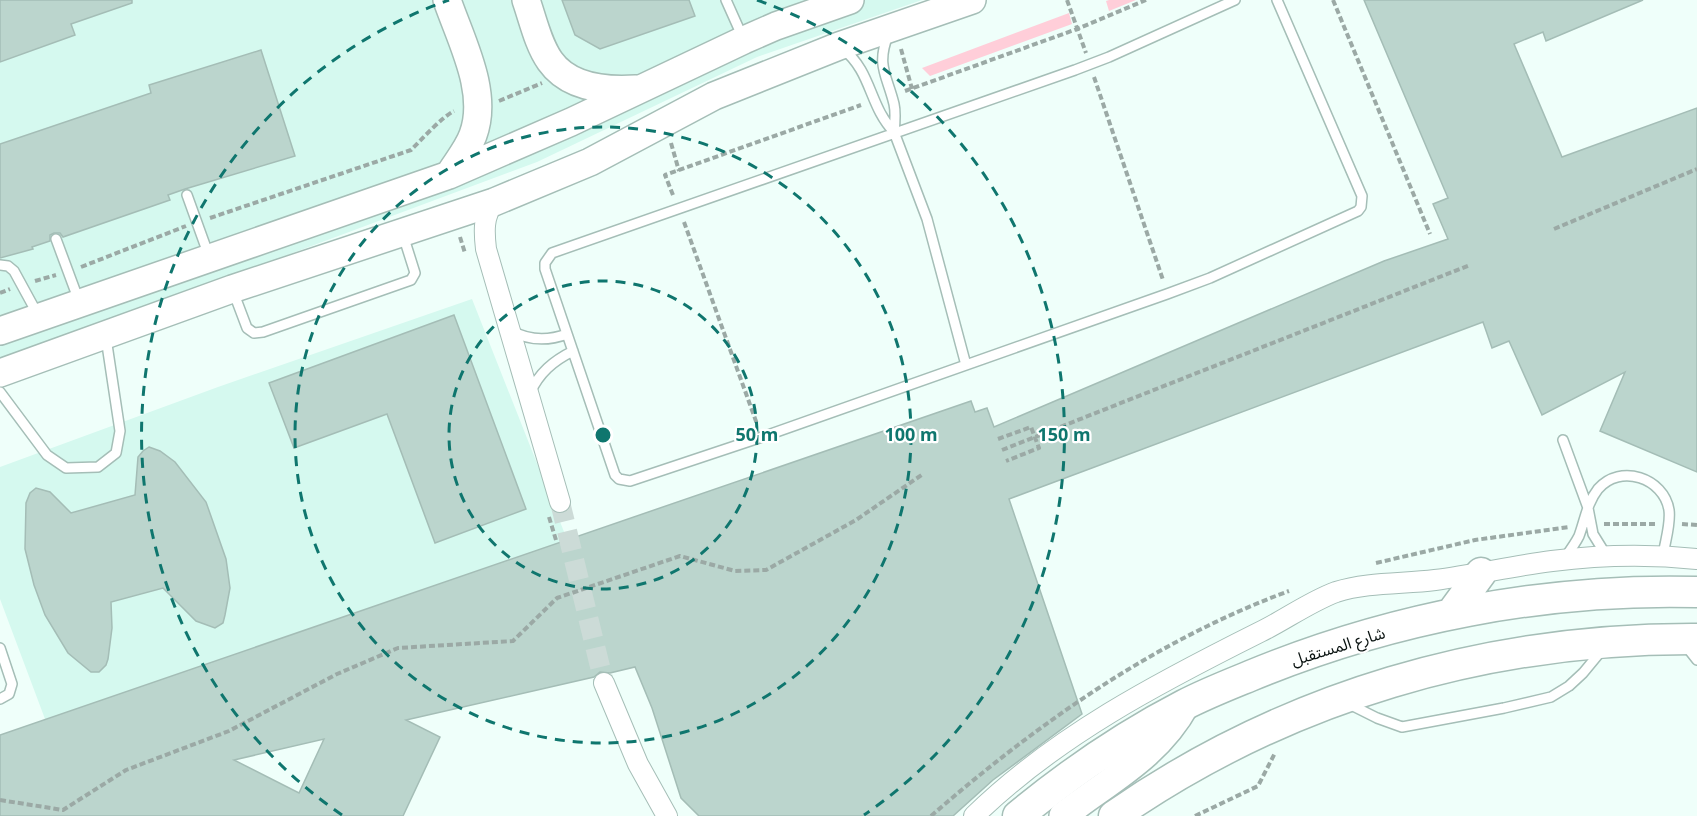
<svg xmlns="http://www.w3.org/2000/svg" width="1697" height="816" font-family="'Noto Sans','Noto Sans Arabic',sans-serif">
<style>
.built{fill:#d5f9ef}
.green{fill:#ffced9}
.building{fill:#bbd5cd;stroke:#a4bdb6;stroke-width:1.5;fill-rule:evenodd}
.lines{fill:none;stroke-linecap:round;stroke-linejoin:round}
.street-tunnel{stroke:#ccdbd7;stroke-width:20;stroke-dasharray:20 10;stroke-linecap:butt}
.lane-casing{stroke:#a5beb7;stroke-width:12}
.street-casing{stroke:#a5beb7;stroke-width:22}
.secondary-casing{stroke:#a5beb7;stroke-width:30}
.primary-casing{stroke:#a5beb7;stroke-width:33}
.path{stroke:#9ba9a5;stroke-width:4;stroke-dasharray:6 3;stroke-linecap:butt}
.lane{stroke:#fff;stroke-width:9}
.street{stroke:#fff;stroke-width:20}
.secondary{stroke:#fff;stroke-width:27}
.primary{stroke:#fff;stroke-width:30}
.ring{fill:none;stroke:#0f766e;stroke-width:3;stroke-dasharray:10 8}
.labels{text-anchor:middle;dominant-baseline:central;stroke-width:4.5;stroke-linejoin:round;paint-order:stroke}
.street-label{font-size:16px;fill:#08110f;stroke:#fff}
.centre{fill:#0f766e;stroke:#fff;stroke-width:3}
.ring-label{font-size:18px;text-anchor:middle;font-weight:bold;fill:#0f766e;stroke:#fff;stroke-width:4.5;stroke-linejoin:round;paint-order:stroke}
</style>
<rect width="100%" height="100%" fill="#effffa"/>
<path class="built" d="M0,0H922L757,57L537,162L0,362Z
M472,299L572,552L54,743L0,599V467L218,387Z"/>
<path class="green" d="M1109,0H1136L1109,11L1106,1Z
M1069,13L1072,24L930,76L922,68Z"/>
<path class="building" d="M0,0H132V3L71,24L75,35L0,62Z
M562,0H689L695,16L600,49L575,35Z
M1364,0H1643L1546,41L1543,32L1514,44L1562,157L1697,108V472L1600,431L1625,372L1542,415L1509,341L1492,348L1483,322L1009,499L1082,714L993,780L953,816H699L681,798L652,708L635,667L610,673L600,672L594,677L406,720L440,737L403,816H0V735L971,401L975,412L987,408L994,427L1384,261L1448,239L1433,204L1448,198ZM324,739L299,793L234,760Z
M261,50L295,156L185,189L168,195L170,200L63,237L60,233H54L50,235V241L32,247L33,249L0,258V144L151,93L149,85Z
M454,315L526,509L435,543L387,414L294,448L269,383Z
M149,447L160,451L175,462L206,502L226,559L230,588L225,615L223,623L215,628L196,621L163,588L111,602L112,628L108,659L106,665L99,672H91L68,653L45,615L34,585L25,549L26,503L30,493L36,488L50,492L71,513L135,495L138,457L143,451Z"/>
<g class="lines">
<path class="street-tunnel" d="M560,502L604,683"/>
<defs>
<path id="lane" d="M726,0L743,38
M1235,0L1109,57L1075,70L552,253L545,263V269L615,475L619,479L630,481L762,437L1167,294L1210,278L1358,211L1361,207L1362,196L1277,0
M888,35C876,66 887,75 894,104C896,113 895,123 894,132
M843,49C872,72 869,106 894,132L927,219L966,365
M187,195L209,256
M56,239L79,301
M0,265L8,266L14,271L38,315
M233,291L247,328L254,333L263,332L411,280L415,273L403,235
M512,331C530,341 548,341 567,334
M0,392L47,455L66,468L98,467L116,453L120,431L106,338
M530,393C539,373 553,361 573,351
M1563,440L1588,508L1593,534L1606,555
M1564,559C1569,552 1575,544 1579,536C1585,520 1587,503 1598,489C1620,463 1664,478 1669,510C1671,524 1665,541 1663,556
M1686,646L1697,660
M0,648L12,684L9,694L0,699
M1349,704L1377,718L1402,727L1504,708L1551,697L1569,686L1583,673L1602,650"/>
<path id="street" d="M494,202C483,216 484,232 486,249L560,502
M604,683L638,764L667,816
M974,816C1056,736 1158,683 1260,632C1285,620 1309,602 1336,592C1367,582 1403,584 1435,580C1474,575 1513,566 1552,561C1600,555 1649,554 1697,559"/>
<path id="secondary" d="M447,0C461,41 489,92 473,135C468,149 457,162 449,175
M526,0C533,20 538,44 550,61C569,88 606,91 636,89
M0,331L449,175L571,122L744,40L776,26L850,0
M0,373L232,289L494,202L590,162L714,96L839,46L972,0
M1063,816C1109,780 1157,757 1186,704"/>
<path id="primary" d="M1451,614L1481,573
M1018,816C1070,773 1124,736 1184,705C1205,694 1228,685 1250,676C1390,618 1545,588 1697,592
M1114,816C1287,696 1487,638 1697,639"/>
</defs>
<use href="#lane" class="lane-casing"/>
<use href="#street" class="street-casing"/>
<use href="#secondary" class="secondary-casing"/>
<use href="#primary" class="primary-casing"/>
<path class="path" d="M1067,0L1086,53
M1333,0L1430,234
M901,49L912,89
M1094,77L1163,280
M905,91L1077,29L1146,0
M499,101L542,83
M671,143L679,171
M673,195L665,175L861,105
M210,218L411,150C422,139 442,117 454,111
M684,222L757,424
M1554,229L1697,169
M460,237L465,253
M81,267L186,226
M35,281L56,275
M0,293L10,289
M998,439L1031,427L1039,448L1006,461
M1002,450L1470,265
M549,517L556,540
M1604,524H1656
M1682,524L1697,525
M1376,563L1475,540L1569,527
M0,800L63,810L126,770L229,731L337,674L398,648L513,641L557,598L680,556L735,571L766,570L856,520L923,474
M931,816C1038,723 1156,640 1289,591
M1195,816L1258,786L1275,753"/>
<use href="#lane" class="lane"/>
<use href="#street" class="street"/>
<use href="#secondary" class="secondary"/>
<use href="#primary" class="primary"/>
</g>
<g class="ring">
<circle cx="603" cy="435" r="154"/>
<circle cx="603" cy="435" r="308"/>
<path d="M342 815A461 461 0 0 1 449 0M757 0A461 461 0 0 1 864 815"/>
</g>
<g class="labels">
<g class="street-label">
<text transform="translate(1338 646) rotate(-17)">شارع المستقبل</text>
</g>
</g>
<circle cx="603" cy="435" r="9" class="centre"/>
<g class="ring-label">
<text x="757" y="441">50 m</text>
<text x="911" y="441">100 m</text>
<text x="1064" y="441">150 m</text>
</g>
</svg>
